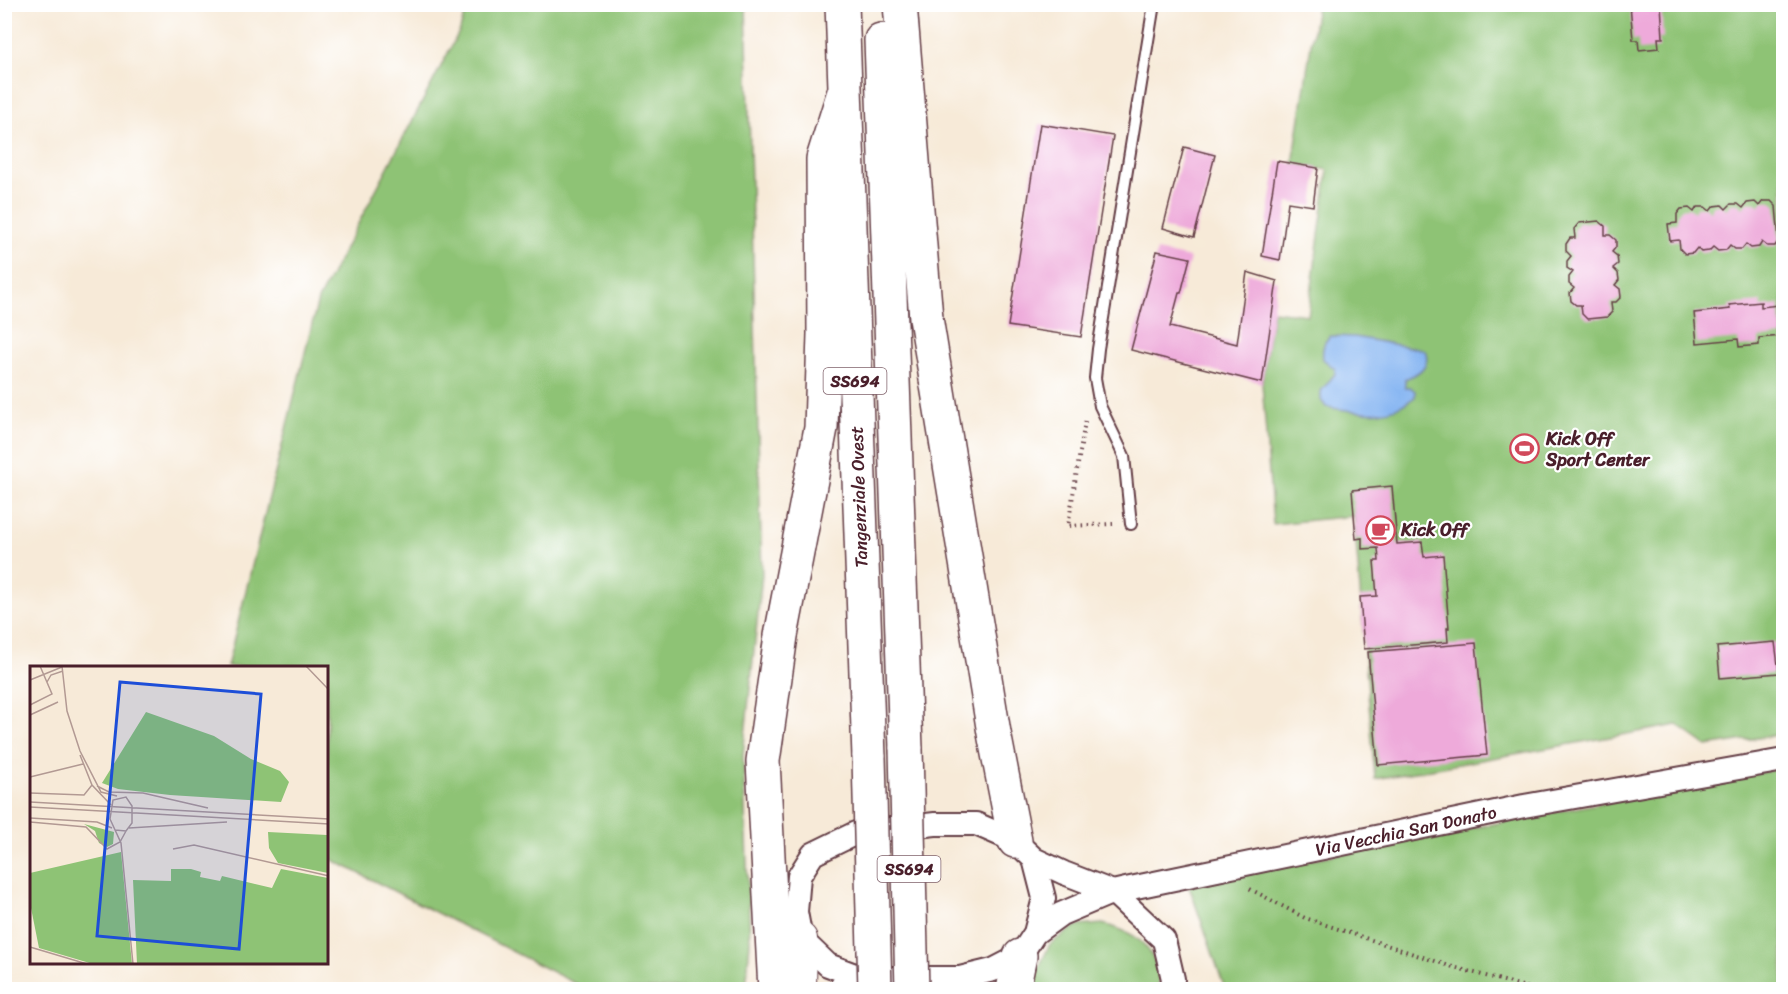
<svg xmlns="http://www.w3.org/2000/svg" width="1788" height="994" font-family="Sriracha,sans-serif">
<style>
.green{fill:#8ec375;stroke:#6c7150;stroke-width:1.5}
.water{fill:#87b6f2;stroke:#686a8e;stroke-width:1.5}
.building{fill:#eeaada}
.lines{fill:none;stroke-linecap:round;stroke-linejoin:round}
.lane-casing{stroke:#643d45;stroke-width:14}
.street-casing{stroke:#643d45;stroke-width:26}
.secondary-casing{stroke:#643d45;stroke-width:34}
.highway-casing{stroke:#643d45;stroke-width:36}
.path{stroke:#643d45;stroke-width:4;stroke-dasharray:1.5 4.5;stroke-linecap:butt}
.lane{stroke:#fff;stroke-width:10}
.street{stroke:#fff;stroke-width:22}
.secondary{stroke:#fff;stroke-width:32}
.highway{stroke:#fff;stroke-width:33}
.highway-bridge-casing{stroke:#643d45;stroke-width:36;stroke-linecap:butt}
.highway-bridge{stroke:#fff;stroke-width:33}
.labels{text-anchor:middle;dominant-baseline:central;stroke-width:4.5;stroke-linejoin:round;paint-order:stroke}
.shield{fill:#fff;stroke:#80626b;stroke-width:1.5}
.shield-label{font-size:16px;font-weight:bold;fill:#4a1f2b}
.poi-label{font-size:18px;font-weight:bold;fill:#4a1f2b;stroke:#fff;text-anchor:start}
.street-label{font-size:18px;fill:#4a1f2b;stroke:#fff}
.inset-road{fill:none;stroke:#b29993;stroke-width:1.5}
.view{fill:#1d4ed8;fill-opacity:0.15;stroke:#1d4ed8;stroke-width:3}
.inset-edge{fill:none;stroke:#4a1f2b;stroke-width:3}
</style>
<rect width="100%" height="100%" fill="#fff"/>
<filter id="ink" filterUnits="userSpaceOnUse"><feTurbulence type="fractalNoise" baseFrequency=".0167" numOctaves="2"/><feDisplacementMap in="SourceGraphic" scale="12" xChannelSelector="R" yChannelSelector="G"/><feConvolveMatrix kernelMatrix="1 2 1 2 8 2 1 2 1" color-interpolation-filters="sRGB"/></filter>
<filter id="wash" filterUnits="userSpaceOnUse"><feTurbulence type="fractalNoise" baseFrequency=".008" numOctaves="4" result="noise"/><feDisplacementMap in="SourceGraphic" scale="24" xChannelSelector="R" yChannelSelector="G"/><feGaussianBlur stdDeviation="1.35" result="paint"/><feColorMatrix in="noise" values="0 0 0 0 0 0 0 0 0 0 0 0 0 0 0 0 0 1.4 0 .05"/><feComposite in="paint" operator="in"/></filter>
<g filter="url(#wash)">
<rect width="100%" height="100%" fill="#f7ead8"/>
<path class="green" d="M467,5H746L762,575L743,755L750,942L746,989H586L327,857V667H227L318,300L460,30Z
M1317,5H1783V734L1707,746L1677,725L1375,779L1354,516L1273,524L1262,383L1273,311L1308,315L1328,170L1293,164Z
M1783,768V989H1225L1188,883Z
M1103,924C1115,928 1129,931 1138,939C1153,951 1161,971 1158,989L1028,990L1050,944L1076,926Z"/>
<path class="water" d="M1331,336L1355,337L1425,350C1432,366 1418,374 1405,379V387H1410L1415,391V397C1385,420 1361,412 1326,407L1321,400V391L1335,374V369L1323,359C1322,350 1323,341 1331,336Z"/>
<g id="blocks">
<path class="building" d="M1630,4H1661L1663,38H1658L1659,48L1639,50L1638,40H1633Z
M1040,124L1113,136L1081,337L1008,326Z
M1184,147L1215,155L1194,237L1163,228Z
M1277,161L1318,168L1313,206L1288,202L1280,260L1262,256Z
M1763,201H1771L1776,206L1779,240L1775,246H1767L1762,242L1759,247L1751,248L1746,244L1742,249H1735L1730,245L1726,250L1718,251L1713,247L1709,251L1701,252L1697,248L1693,253L1685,254L1680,249L1679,240L1670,241L1668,224L1677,223V214L1681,209L1689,208L1694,212L1697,207H1705L1710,211L1714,206L1722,205L1726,209L1731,204H1738L1743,208L1747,203L1755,202L1759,206Z
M1599,221L1605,226V235H1610L1616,240V247L1612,252L1617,256L1618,264L1613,268L1618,273L1619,280L1615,285L1620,289L1621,297L1616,302H1611L1612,312L1607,317L1587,319L1582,314L1581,305H1576L1571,301L1570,293L1574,288L1569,284V277L1573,272L1567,268V261L1571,256L1566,251V244L1570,238H1575L1574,229L1579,223Z
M1157,251L1190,258L1181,293H1179L1170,327L1237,344L1247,272L1277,281L1262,383L1131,350Z
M1761,302V307L1779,305L1782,336L1759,338V345L1739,347L1738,339L1697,343L1694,313L1730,309L1729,305Z
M1392,486L1397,544L1422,542L1424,557L1443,555L1449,628H1447L1448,642L1364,649L1360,597L1377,596L1374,561H1379L1378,548L1362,549V538L1356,539L1352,490Z
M1775,642L1779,673L1720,678L1717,647Z
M1476,643L1487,755L1378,765L1368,652Z"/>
</g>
</g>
<g filter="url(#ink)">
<use href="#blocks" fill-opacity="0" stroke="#643d45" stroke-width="1.5"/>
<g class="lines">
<defs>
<path id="lane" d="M1131,524L1124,456L1100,406L1095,378L1098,349L1154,4"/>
<path id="street" d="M935,824H976L1015,841L1034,859L1044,898L1035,933L1020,956L993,970L960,978H863L828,965L801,939L796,912L799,876L813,854L856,833Z
M1034,859L1064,873L1113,892L1164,940L1173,979L1171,990
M1035,933L1061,914L1113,892L1126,889L1524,806L1784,760"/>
<path id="secondary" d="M800,990L801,939
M845,990L863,978"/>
<path id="highway" d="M842,4L869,757
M900,4L926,318L994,733L1015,841
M881,40L906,749
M775,990L763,761L781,636L821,428L824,334L823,159L844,92
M1013,990L1020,956"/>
</defs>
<use href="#lane" class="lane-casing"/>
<use href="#street" class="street-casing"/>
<use href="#secondary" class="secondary-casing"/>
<use href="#highway" class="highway-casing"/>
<path class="path" d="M1085,421L1068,526L1113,524
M1250,889L1305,918L1453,967L1537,990"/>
<use href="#lane" class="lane"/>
<use href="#street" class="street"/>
<use href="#secondary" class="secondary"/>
<use href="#highway" class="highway"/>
<defs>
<path id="highway-bridge" d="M906,749L912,990
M869,757L875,990"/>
</defs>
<use href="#highway-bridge" class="highway-bridge-casing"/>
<use href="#highway-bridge" class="highway-bridge"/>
</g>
</g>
<defs>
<symbol id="stadium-ring" viewBox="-11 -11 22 22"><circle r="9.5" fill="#fff" stroke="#d1495b" stroke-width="1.5"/><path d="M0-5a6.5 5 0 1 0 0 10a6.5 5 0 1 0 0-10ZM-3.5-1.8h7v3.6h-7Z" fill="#d1495b"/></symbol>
<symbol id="cafe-ring" viewBox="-11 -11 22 22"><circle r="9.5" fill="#fff" stroke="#d1495b" stroke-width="1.5"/><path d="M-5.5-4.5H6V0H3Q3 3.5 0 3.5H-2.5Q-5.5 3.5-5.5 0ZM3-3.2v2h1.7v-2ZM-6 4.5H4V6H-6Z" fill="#d1495b"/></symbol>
</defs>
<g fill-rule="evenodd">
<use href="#stadium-ring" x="1508" y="432" width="33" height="33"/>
<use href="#cafe-ring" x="1364" y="514" width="33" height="33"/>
</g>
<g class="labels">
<g class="shield">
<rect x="823.5" y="368" width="63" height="26" rx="4.5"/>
<rect x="877.5" y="856" width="63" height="26" rx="4.5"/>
</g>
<g class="shield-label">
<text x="855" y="381">SS694</text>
<text x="909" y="869">SS694</text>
</g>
<g class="poi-label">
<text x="1546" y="439">Kick Off<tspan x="1546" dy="21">Sport Center</tspan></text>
<text x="1401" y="530">Kick Off</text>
</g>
<g class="street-label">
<text transform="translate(859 497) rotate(-92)">Tangenziale Ovest</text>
<text transform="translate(1406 831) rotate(-12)">Via Vecchia San Donato</text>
</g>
</g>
<g transform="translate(30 666)">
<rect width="298" height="298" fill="#f7ead8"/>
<path d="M116,46L184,70L221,93L250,105L259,116L251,136L140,129L88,123L72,117ZM54,158L84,166L83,178L77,181L69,177L65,165ZM238,166L297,169L298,207L248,197L239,182ZM91,186L102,298H63L9,282L0,237V207ZM141,203H161L171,206L170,211L190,215L192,210L242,222L251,203L298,212V298H107L103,214L141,215Z" fill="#8ec375"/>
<path class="inset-road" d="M32,0L37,45L50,85L71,126L87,130M276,0L299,24M0,14L32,1M17,16L21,9L33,5M0,39L22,28L10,0M0,49L28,36M50,89L62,119L81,139M0,111L53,98M67,120L79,126L113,127L178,142M0,127L54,129L62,119M0,136L299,153M0,141L299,158M0,152L67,156L82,162M0,156L56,161L77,183L90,176L96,165M99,162L197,156M85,164L96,165L102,157V140L96,131L83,134L80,153L91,177L103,298M143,183L164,179L299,210M0,281L57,298"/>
<path class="view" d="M90,16L231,28L209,283L67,270Z"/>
<rect width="298" height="298" class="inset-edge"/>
</g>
<rect width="1788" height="994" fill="none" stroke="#fff" stroke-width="24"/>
</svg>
